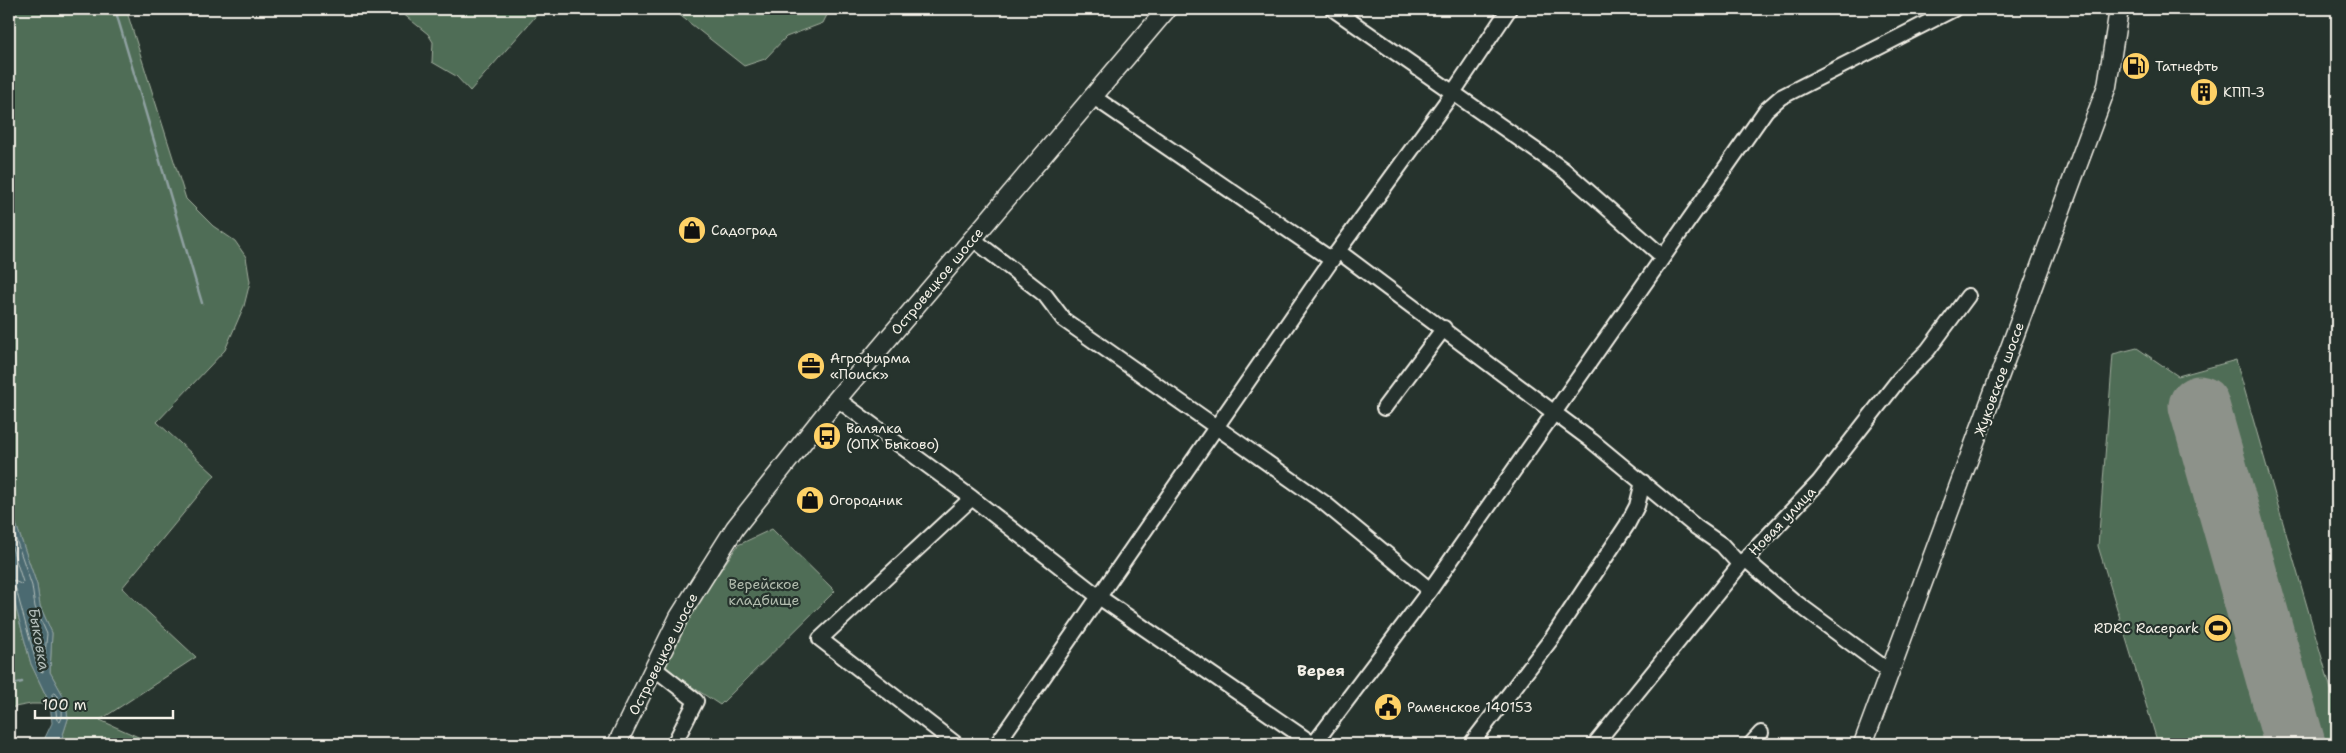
<svg xmlns="http://www.w3.org/2000/svg" width="2346" height="753" font-family="'Shantell Sans',sans-serif">
<style>
.green{fill:#506d56;stroke:#a2af9f}
.water{fill:#4b6b71;stroke:#8fa1a1}
.lines{fill:none;stroke-linecap:round;stroke-linejoin:round}
.shore{stroke:#b0bbb8;stroke-width:1}
.stream{stroke:#8fa1a1;stroke-width:2.5}
.runway{stroke:#8d928a;stroke-width:61}
.minor-casing{stroke:#f4f1e8;stroke-width:18}
.major-casing{stroke:#f4f1e8;stroke-width:21}
.minor{stroke:#26332d;stroke-width:14}
.major{stroke:#26332d;stroke-width:18}
.labels{text-anchor:middle;dominant-baseline:central;stroke-width:4.5;stroke-linejoin:round;paint-order:stroke}
.poi-label{font-size:14px;fill:#f4f1e8;stroke:#26332d;text-anchor:start}
.street-label{font-size:14px;fill:#f4f1e8;stroke:#26332d}
.park-label{font-size:14px;fill:#b2bcae;stroke:#26332d}
.water-label{font-size:15px;font-style:italic;fill:#b0bbb8;stroke:#26332d}
.quarter-label{font-size:16px;font-weight:bold;fill:#f4f1e8;stroke:#26332d}
</style>
<rect width="100%" height="100%" fill="#26332d"/>
<filter id="ink" filterUnits="userSpaceOnUse"><feTurbulence type="fractalNoise" baseFrequency=".02" numOctaves="2"/><feDisplacementMap in="SourceGraphic" scale="10" xChannelSelector="R" yChannelSelector="G"/><feConvolveMatrix kernelMatrix="1 2 1 2 8 2 1 2 1" color-interpolation-filters="sRGB"/></filter>
<g filter="url(#ink)">
<path class="green" d="M9,9H126L186,199L213,226L235,241L246,257L250,282L244,306L225,350L157,422L215,475L122,588L196,657L100,720L154,744H60L68,719L65,699L50,672L52,633L40,606L37,585L9,504Z
M397,9H542L470,91L456,76L432,62L433,42L428,34Z
M672,9H830L823,23L786,37L765,59L744,66Z
M2137,348L2178,376L2236,360L2337,710V744H2158L2098,546L2113,354Z
M772,529L835,591L720,705L662,667L696,606L738,545Z
M9,582L31,664L50,704H31L9,708Z"/>
<path class="water" d="M9,504L37,585L40,606L52,633L50,672L65,699L68,719L60,744H42L52,723L50,704L31,664L9,582Z"/>
<g class="lines">
<path class="shore" d="M9,519L32,586L35,607L47,634L43,672L40,671L36,662L16,589L9,585
M9,538L23,582L21,584L9,579
M54,693C61,697 65,715 60,722L57,720L55,703L52,695Z"/>
<path class="stream" d="M115,9L202,303
M9,685L22,682"/>
<path class="runway" d="M2199,406L2295,744"/>
<defs>
<path id="minor" d="M1333,9L1564,170L1662,256
M1092,96L1332,260
M973,239L1045,295L1064,320L1323,502L1430,590
M1338,251L1592,441L1696,527L1722,545L1740,565
M837,399L972,498L1099,597L1313,744
M1384,408L1444,328
M1745,559L1794,601L1890,672
M654,668L696,701L674,744
M956,744L820,639L972,498
M997,744L1338,251L1452,94L1509,9
M1314,744L1430,590L1766,110L1781,97L1954,9
M1471,744L1552,638L1627,525L1637,506L1643,482
M1595,744L1740,565L1819,482L1900,378L1928,350L1968,296
M1751,744L1761,733"/>
<path id="major" d="M617,744L679,617L735,528L837,399L1167,9
M1863,744L2107,86L2119,9"/>
</defs>
<use href="#minor" class="minor-casing"/>
<use href="#major" class="major-casing"/>
<use href="#minor" class="minor"/>
<use href="#major" class="major"/>
</g>
</g>
<defs>
<symbol id="fuel-disc" viewBox="-11 -11 22 22"><circle r="9.5" fill="#ffd166" stroke="#26332d"/><path d="M-5.5-6h7V0h2V4h1.3V-2.5L3-4.5l.8-.8L6-3V5H2.5V1h-1V6h-7ZM-4.2-4.7v3.2H.2V-4.7Z" fill="#111"/></symbol>
<symbol id="building-disc" viewBox="-11 -11 22 22"><circle r="9.5" fill="#ffd166" stroke="#26332d"/><path d="M-4-6H4V6H1V3H-1V6H-4ZM-2.5-4.3h1.7v1.8h-1.7ZM.8-4.3h1.7v1.8H.8ZM-2.5-1h1.7V.8h-1.7ZM.8-1h1.7V.8H.8Z" fill="#111"/></symbol>
<symbol id="shop-disc" viewBox="-11 -11 22 22"><circle r="9.5" fill="#ffd166" stroke="#26332d"/><path d="M-5-2.5h2.3a2.7 3.5 0 0 1 5.4 0H5L5.5 6h-11ZM-1.5-2.5h3a1.5 2.3 0 0 0-3 0Z" fill="#111"/></symbol>
<symbol id="office-disc" viewBox="-11 -11 22 22"><circle r="9.5" fill="#ffd166" stroke="#26332d"/><path d="M-6-3h4V-5.5h4V-3h4V5H-6ZM-1-4.5V-3h2v-1.5ZM-6 0V1H6V0Z" fill="#111"/></symbol>
<symbol id="bus-disc" viewBox="-11 -11 22 22"><circle r="9.5" fill="#ffd166" stroke="#26332d"/><path d="M-5-6H5V4H4V6H2V4H-2V6H-4V4H-5ZM-3.5-4V0h7V-4ZM-3.5 1.2v1.5H-2V1.2ZM2 1.2v1.5H3.5V1.2Z" fill="#111"/></symbol>
<symbol id="stadium-disc" viewBox="-11 -11 22 22"><circle r="9.5" fill="#ffd166" stroke="#26332d"/><path d="M0-5a6.5 5 0 1 0 0 10a6.5 5 0 1 0 0-10ZM-3.5-1.8h7v3.6h-7Z" fill="#111"/></symbol>
<symbol id="civic-disc" viewBox="-11 -11 22 22"><circle r="9.5" fill="#ffd166" stroke="#26332d"/><path d="M-.6-6.5H3V-4.5H.6V-3L4-1V1h2V6H-6V1h2V-1L-.6-3ZM-1.2 2.5V6h2.4V2.5Z" fill="#111"/></symbol>
</defs>
<g fill-rule="evenodd">
<use href="#fuel-disc" x="2120" y="50" width="32" height="32"/>
<use href="#building-disc" x="2188" y="76" width="32" height="32"/>
<use href="#shop-disc" x="676" y="214" width="32" height="32"/>
<use href="#office-disc" x="795" y="350" width="32" height="32"/>
<use href="#bus-disc" x="811" y="420" width="32" height="32"/>
<use href="#shop-disc" x="794" y="484" width="32" height="32"/>
<use href="#stadium-disc" x="2202" y="612" width="32" height="32"/>
<use href="#civic-disc" x="1372" y="691" width="32" height="32"/>
</g>
<g class="labels">
<g class="poi-label">
<text x="2155" y="66">Татнефть</text>
<text x="2223" y="92">КПП-3</text>
<text x="711" y="230">Садоград</text>
<text x="830" y="358">Агрофирма<tspan x="830" dy="16">«Поиск»</tspan></text>
<text x="846" y="428">Валялка<tspan x="846" dy="16">(ОПХ Быково)</tspan></text>
<text x="829" y="500">Огородник</text>
<text x="2199" y="628" text-anchor="end">RDRC Racepark</text>
<text x="1407" y="707">Раменское 140153</text>
</g>
<g class="street-label">
<text transform="translate(937 281) rotate(-50)">Островецкое шоссе</text>
<text transform="translate(1999 379) rotate(-70)">Жуковское шоссе</text>
<text transform="translate(1782 521) rotate(-46)">Новая улица</text>
<text transform="translate(663 654) rotate(-63)">Островецкое шоссе</text>
</g>
<g class="park-label">
<text x="764" y="584">Верейское<tspan x="764" dy="16">кладбище</tspan></text>
</g>
<g class="water-label">
<text transform="translate(39 639) rotate(80)">Быковка</text>
</g>
<g class="quarter-label">
<text x="1321" y="670">Верея</text>
</g>
</g>
<rect width="2346" height="753" fill="none" stroke="#26332d" stroke-width="30"/>
<rect x="15" y="15" width="2316" height="723" fill="none" stroke="#f4f1e8" stroke-width="2" filter="url(#ink)"/>
<path d="M35 710v8h138v-8" fill="none" stroke="#f4f1e8" stroke-width="2.5"/>
<text x="42" y="710" font-size="15" fill="#f4f1e8" stroke="#26332d" stroke-width="4" paint-order="stroke">100 m</text>
</svg>
